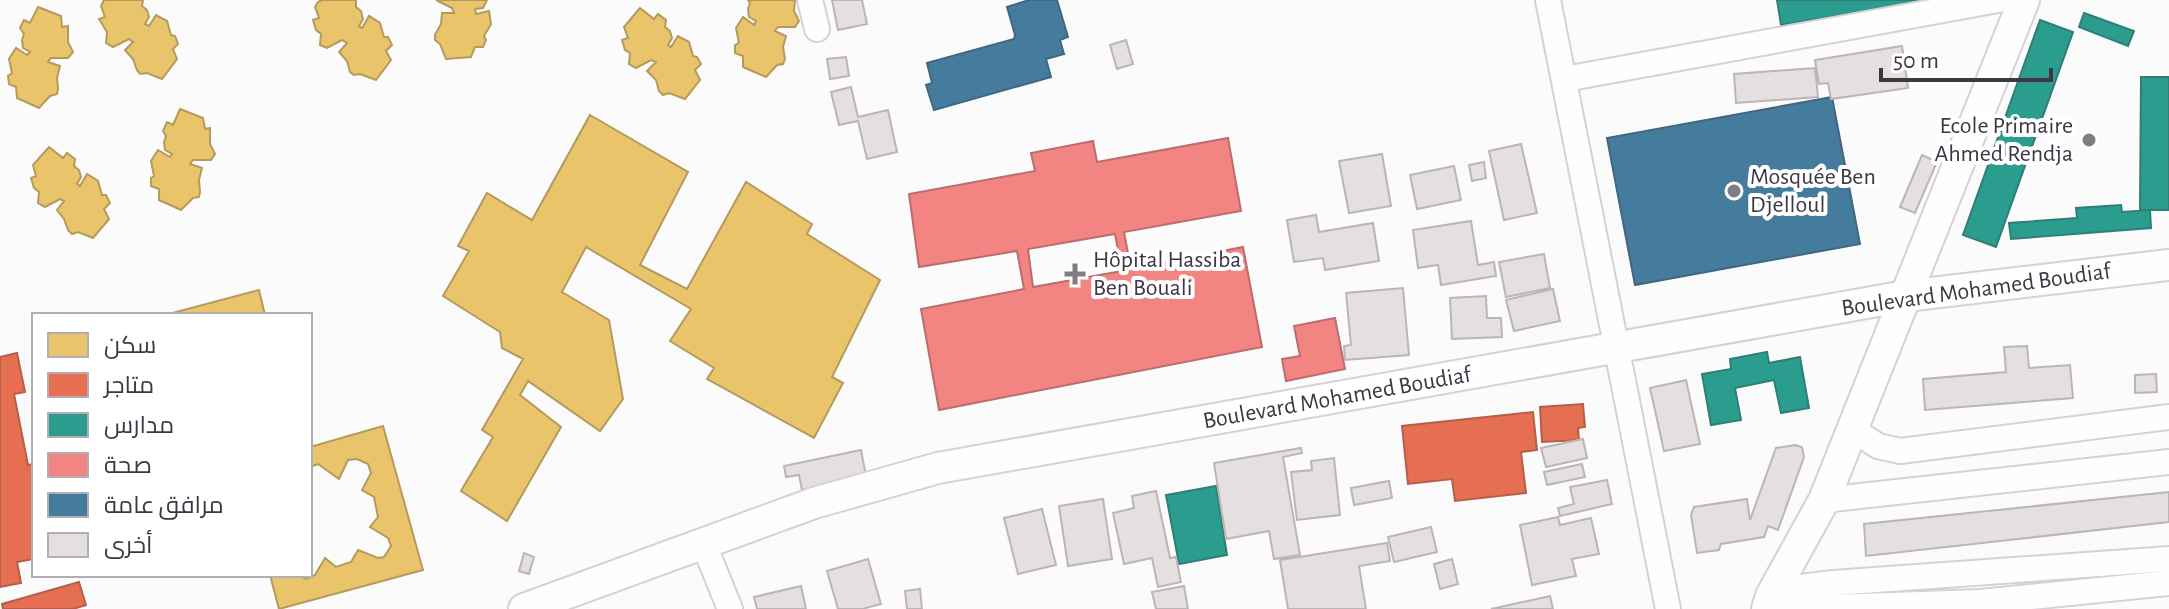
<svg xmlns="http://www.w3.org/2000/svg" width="2169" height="609" font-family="'Alegreya Sans',Cairo,sans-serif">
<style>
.homes{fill:#e9c46a;stroke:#b59a5e;stroke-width:2}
.shops{fill:#e76f51;stroke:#b45e4d;stroke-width:2}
.schools{fill:#2a9d8f;stroke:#2f7e78;stroke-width:2}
.health{fill:#f28482;stroke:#bb6d6f;stroke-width:2;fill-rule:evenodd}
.public{fill:#457b9d;stroke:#426782;stroke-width:2}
.building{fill:#e6dfdf;stroke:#bcb5b5;stroke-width:2}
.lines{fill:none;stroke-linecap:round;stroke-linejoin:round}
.minor-casing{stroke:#d4d2d7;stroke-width:28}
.major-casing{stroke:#d4d2d7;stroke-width:34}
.minor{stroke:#fefefe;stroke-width:24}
.major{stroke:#fefefe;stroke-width:30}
.poi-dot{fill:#7f7c83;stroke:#fff;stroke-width:3}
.labels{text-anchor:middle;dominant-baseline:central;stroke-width:8;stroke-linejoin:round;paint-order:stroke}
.poi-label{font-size:24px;fill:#3c3743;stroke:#fff;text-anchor:start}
.street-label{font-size:24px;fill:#3c3743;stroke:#fff}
</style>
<rect width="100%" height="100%" fill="#fbfbfb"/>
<path class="homes" d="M104,0H143L142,6L147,10L149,17L145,24L149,26L156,15L167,21L171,35L175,36L178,44L173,49L177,59L162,79L147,73L140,74L137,70L133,59L125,50L133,42L129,39L113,47L106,43L107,32L99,19L105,17L101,6Z
M322,0H356V7L361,11L363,19L359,26L362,28L369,16L380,23L384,37H388L392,45L386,51L391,60L376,80L360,74L354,75L350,72L347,61L339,52L347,43L342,40L327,48L320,45L321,34L316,30L313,20L319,18L315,7L318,2Z
M436,0H487L483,8L475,9L476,14L489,11L491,24L484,36L486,40L483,47H475L471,57L446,59L440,44L435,40V35L441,24L442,13H454L452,8Z
M748,0H795L794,11L799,21L795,27H778L775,31L786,36L783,47L785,59L783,64L777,65L766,77L743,67V56L735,53V45L739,43L736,28L743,17L754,25L756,21L749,17L748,9L750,3Z
M38,7L61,16L62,27L68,26V42L73,52L68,58H51L48,62L60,66L57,78L58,89L57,94L50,96L39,108L17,98L16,87L9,84L8,76L12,73L9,59L16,48L27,55L30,52L23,48L22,40L24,34L20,28L24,20L30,23Z
M640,8L654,19L658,14L666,20L665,27L670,31L672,38L668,45L671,47L678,36L689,42L693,56L697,57L701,64L695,70L700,80L685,99L669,93L663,95L659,91L656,80L647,71L656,62L651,60L636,68L629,64L630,53L625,50L622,40L628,38L624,27Z
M180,109L203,118L205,129L210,128V144L215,154L211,160H193L190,164L202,168L199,180L200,192L199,197L193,198L181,210L159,200V189L151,186V178L154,176L151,161L158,150L170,157L172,154L165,150L164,142L166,136L163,131L167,122L173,125Z
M590,115L688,172L640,265L687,289L746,182L812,224L807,234L880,280L832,377L843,383L814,438L707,379L714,368L670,341L691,309L586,247L562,292L609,320L623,399L600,431L528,381L520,395L561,427L507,521L461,491L493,437L482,430L523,359L502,348L500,332L443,296L469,251L458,246L487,193L532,220Z
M49,147L63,158L67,153L75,159L74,166L79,170L81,177L77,184L80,186L87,174L98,181L102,195H106L110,203L104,209L109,219L93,238L78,232L72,234L68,230L64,219L57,210L64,201L60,199L45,207L38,203L39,192L34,188L31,178L36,176L33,165Z
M259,290L265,315H165Z
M383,426L423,570L279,609L270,575H298L306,579L315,575L325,558L336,567L351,562L358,550L378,558L384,557L391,546L388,538L370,527L378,517L374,497L362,490L371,473L368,464L357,459L348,460L339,479L318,464L310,467V447Z"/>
<path class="shops" d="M17,353L25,392L14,394L28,465L34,464V559L17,562L21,583L0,587V357Z
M1583,404L1585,427L1578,428L1579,440L1542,442L1540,407Z
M1533,412L1537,450L1521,452L1526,493L1455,501L1452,479L1408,484L1402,426Z
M79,582L86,605L73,609H3L2,604Z"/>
<path class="schools" d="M1777,0H1929L1781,25Z
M2084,13L2134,31L2128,46L2079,27Z
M2040,20L2073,32L1996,247L1963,235Z
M2141,77H2169V210H2140Z
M2121,205L2122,212L2150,210L2151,228L2011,239L2009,223L2077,218L2076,208Z
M1767,352L1769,363L1800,357L1809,408L1781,413L1774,380L1735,388L1741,420L1711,425L1702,374L1731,369L1730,359Z
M1216,486L1227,555L1179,564L1166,495Z"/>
<path class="health" d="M1228,138L1241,211L1124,232L1131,269L1243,247L1262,347L939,410L921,309L1024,289L1017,251L919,267L909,194L1035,171L1031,153L1093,141L1097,162ZM1115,234L1122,271L1033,287L1028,249Z
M1335,318L1345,369L1286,381L1282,359L1300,356L1294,326Z"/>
<path class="public" d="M1057,0L1068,37L1060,40L1064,54L1046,59L1051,77L934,110L926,85L932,83L927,63L1014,39L1015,35L1007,7L1029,0Z
M1832,97L1860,244L1635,285L1607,138Z"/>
<path class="building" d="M832,0H862L867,24L838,30Z
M1126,40L1133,64L1117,69L1110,45Z
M1902,46L1908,88L1831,99L1828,83L1819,84L1815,60Z
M846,57L849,76L830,79L827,59Z
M1815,68L1818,97L1736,103L1734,74Z
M851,87L858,117L888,110L897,152L867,159L858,121L839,125L831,92Z
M1521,144L1537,213L1504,220L1489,151Z
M1382,154L1391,206L1349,213L1339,161Z
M1922,155L1937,162L1915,213L1900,207Z
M1484,162L1486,178L1472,181L1469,165Z
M1454,166L1461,200L1417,209L1410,175Z
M1316,215L1319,232L1373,223L1379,261L1325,270L1323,258L1294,262L1287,220Z
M1471,221L1478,265L1494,262L1496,276L1441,285L1438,265L1418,268L1413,230Z
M1544,254L1550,288L1506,297L1499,262Z
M1403,288L1409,355L1345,360L1344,346L1351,345L1346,293Z
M1553,289L1560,321L1514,331L1506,300Z
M1486,296L1487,318H1501L1502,337L1452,339L1450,298Z
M2027,346L2029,368L2070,365L2073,398L1925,410L1923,379L2006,372L2004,347Z
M2156,374L2157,392L2135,393V375Z
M1686,380L1700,444L1664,451L1650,388Z
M1583,439L1587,458L1546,467L1541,448Z
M1795,445L1802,447L1804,457L1778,530L1768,526L1764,537L1721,544L1719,550L1697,553L1691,515L1694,507L1747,499L1750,520L1776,448Z
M1301,448L1302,453L1283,457L1300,555L1274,559L1269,531L1226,539L1214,463Z
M861,450L866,476L802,490L799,475L786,477L784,466Z
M1334,458L1340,515L1297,520L1291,472L1312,470L1311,461Z
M1582,464L1585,477L1547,485L1544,472Z
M1607,480L1612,504L1560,516L1558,508L1574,504L1570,487Z
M1389,481L1392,498L1354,505L1351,488Z
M1156,491L1170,558L1176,557L1181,582L1158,587L1152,558L1124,564L1113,513L1134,508L1132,496Z
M2169,492V522L1866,556L1864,524Z
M1103,499L1112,559L1068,566L1059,506Z
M1042,509L1056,565L1018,574L1004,518Z
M1558,517L1560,525L1591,518L1599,554L1572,559L1576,576L1532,585L1520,525Z
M1431,527L1437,552L1394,562L1388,537Z
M1387,543L1390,561L1359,566L1366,609H1288L1280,560Z
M524,553L534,557L529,574L519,571Z
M868,559L881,604L862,609H838L827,571Z
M1452,559L1458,584L1440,589L1434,564Z
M801,586L806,609H757L754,597Z
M1184,586L1188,609H1156L1152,592Z
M920,589L922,609H907L905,591Z
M1550,596L1553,609H1491Z"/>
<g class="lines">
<defs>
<path id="minor" d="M810,0L817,29
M1548,0L1668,609
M1565,79L1998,0
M1852,429L1878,446L1900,451L2169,417
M1824,500L2169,462
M703,542L730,609
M1771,596L1805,607H1831L1981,602L2169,583
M1771,596L1800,587L1833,583L2169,559"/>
<path id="major" d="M524,609L814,503L938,468L1906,296L2169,265
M1767,609L1771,596L1824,500L2024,0"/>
</defs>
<use href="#minor" class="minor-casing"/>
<use href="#major" class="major-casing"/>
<use href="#minor" class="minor"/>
<use href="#major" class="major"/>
</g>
<g class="poi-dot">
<circle cx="2089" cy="140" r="8"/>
<circle cx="1734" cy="191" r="8"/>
<path d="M1071 262h8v8h8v8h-8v8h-8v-8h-8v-8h8z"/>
</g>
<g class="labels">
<g class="poi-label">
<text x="2073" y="126" text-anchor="end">Ecole Primaire<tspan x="2073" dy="28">Ahmed Rendja</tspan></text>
<text x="1750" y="177">Mosquée Ben<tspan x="1750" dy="28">Djelloul</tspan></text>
<text x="1093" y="260">Hôpital Hassiba<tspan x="1093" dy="28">Ben Bouali</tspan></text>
</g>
<g class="street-label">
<text transform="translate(1976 290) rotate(-8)">Boulevard Mohamed Boudiaf</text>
<text transform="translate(1337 398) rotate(-10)">Boulevard Mohamed Boudiaf</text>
</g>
</g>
<rect x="32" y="313" width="280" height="264" fill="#ffffff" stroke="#b1afb4" stroke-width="2"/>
<rect x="48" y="333" width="40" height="24" fill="#e9c46a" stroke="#b1afb4" stroke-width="2"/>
<text x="104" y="353" font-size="24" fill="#3c3743">سكن</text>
<rect x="48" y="373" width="40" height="24" fill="#e76f51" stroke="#b1afb4" stroke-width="2"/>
<text x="104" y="393" font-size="24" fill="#3c3743">متاجر</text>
<rect x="48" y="413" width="40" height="24" fill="#2a9d8f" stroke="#b1afb4" stroke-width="2"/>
<text x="104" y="433" font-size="24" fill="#3c3743">مدارس</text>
<rect x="48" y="453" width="40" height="24" fill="#f28482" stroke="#b1afb4" stroke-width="2"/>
<text x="104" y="473" font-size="24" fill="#3c3743">صحة</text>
<rect x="48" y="493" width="40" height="24" fill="#457b9d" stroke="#b1afb4" stroke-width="2"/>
<text x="104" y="513" font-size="24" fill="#3c3743">مرافق عامة</text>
<rect x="48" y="533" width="40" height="24" fill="#e6dfdf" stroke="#b1afb4" stroke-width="2"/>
<text x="104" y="553" font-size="24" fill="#3c3743">أخرى</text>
<path d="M1881 68v12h170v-12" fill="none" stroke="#3c3743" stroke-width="4"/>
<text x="1893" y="68" font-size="24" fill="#3c3743" stroke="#ffffff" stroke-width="6" paint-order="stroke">50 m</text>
</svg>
